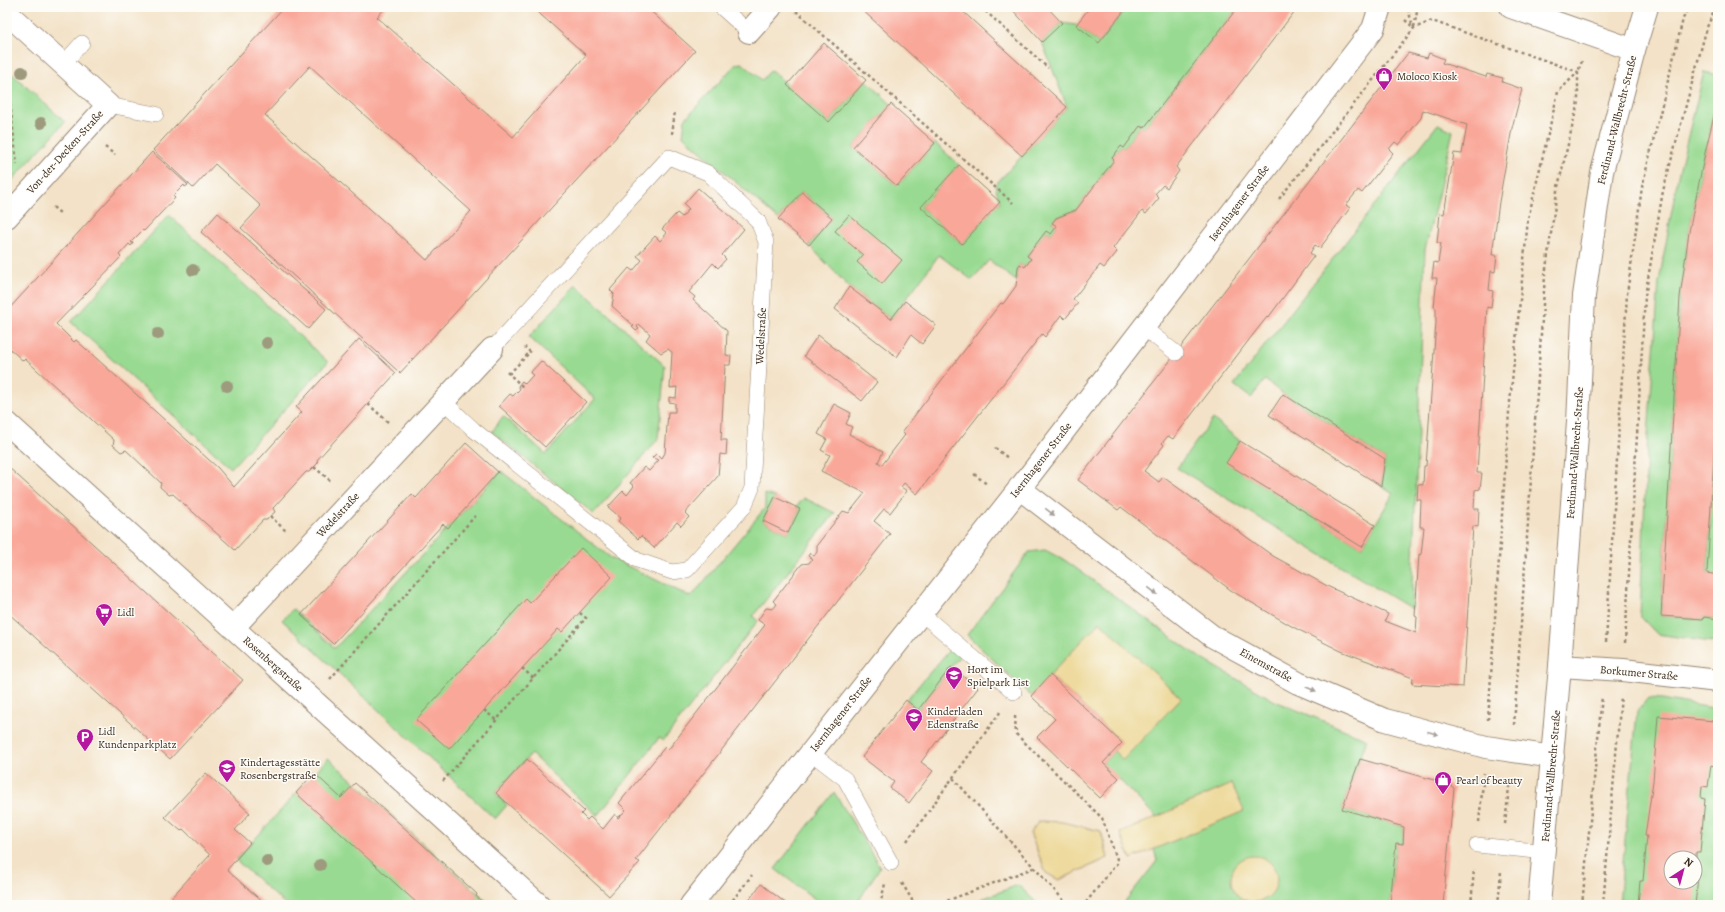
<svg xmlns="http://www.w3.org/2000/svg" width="1725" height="912" font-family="Alegreya,serif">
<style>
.green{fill:#98da91;stroke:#6a8258;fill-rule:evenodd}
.sand{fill:#eeda9e;stroke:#94825e}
.building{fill:#f9a799;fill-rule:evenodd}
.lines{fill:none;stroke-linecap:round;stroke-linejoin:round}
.service-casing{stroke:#978672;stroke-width:16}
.minor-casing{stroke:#978672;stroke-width:24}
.tertiary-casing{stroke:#978672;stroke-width:24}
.path{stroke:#978672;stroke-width:2.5;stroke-dasharray:3 3;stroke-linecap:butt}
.service{stroke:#fff;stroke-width:15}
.minor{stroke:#fff;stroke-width:22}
.tertiary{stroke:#fff;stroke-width:22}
.tree{fill:#9d9a7d}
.oneway{fill:#a79f9a}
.labels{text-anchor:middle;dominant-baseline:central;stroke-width:3;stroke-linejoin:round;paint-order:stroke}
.poi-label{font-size:11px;fill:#3b2a1e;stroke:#fdfcf7;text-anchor:start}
.street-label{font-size:11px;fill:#3b2a1e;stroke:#fdfcf7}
</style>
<rect width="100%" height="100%" fill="#fdfcf7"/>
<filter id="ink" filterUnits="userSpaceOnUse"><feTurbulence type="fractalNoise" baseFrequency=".025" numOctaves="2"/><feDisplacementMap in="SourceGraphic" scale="8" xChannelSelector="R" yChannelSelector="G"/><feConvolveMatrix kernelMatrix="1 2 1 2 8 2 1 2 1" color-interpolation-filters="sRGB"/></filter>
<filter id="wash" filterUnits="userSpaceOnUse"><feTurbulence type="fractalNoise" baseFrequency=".012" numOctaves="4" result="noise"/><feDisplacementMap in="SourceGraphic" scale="16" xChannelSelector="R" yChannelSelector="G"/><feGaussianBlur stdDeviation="0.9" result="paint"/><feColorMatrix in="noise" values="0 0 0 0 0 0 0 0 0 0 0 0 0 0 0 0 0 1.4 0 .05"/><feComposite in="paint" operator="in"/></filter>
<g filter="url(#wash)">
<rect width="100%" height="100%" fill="#f3e2c7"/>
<path class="green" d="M1127,7H1238L1144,128L1140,126L1124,148L1121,146L1112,158L1114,160L1076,210L1056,218L1052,222L1057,226L1051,234L1046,231L1027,256L1031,259L1025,267L1020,264L1018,267L1016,281L989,260L972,280L939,255L891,319L849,287L809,245L832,218L802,192L778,219L683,136L685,119L736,64L742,63L762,80L771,70L829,122L866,80L891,104L853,147L897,186L935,143L959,165L921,207L962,244L1000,202L995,185L1067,107L1042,42L1062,23L1076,25L1099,43Z
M7,69L65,122L7,186Z
M1704,72L1718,75V101L1705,153L1689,232L1680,297L1661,616L1703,619L1704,617L1718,619V643L1657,634L1640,616L1647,449L1659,282L1678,176Z
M1438,124L1453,131L1425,250L1411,609L1177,468L1213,419L1240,441L1227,463L1362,547L1393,494L1381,486L1385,459L1283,394L1265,380L1251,398L1234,385Z
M169,215L328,362L231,468L71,322Z
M576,285L665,366L658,439L594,514L492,432L503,416L546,454L595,399L529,337Z
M1718,388V575L1707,573Z
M501,471L611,558L691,597L765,508V494L775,497L763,521L788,533L800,509L796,507L804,498L835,513L753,616L758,621L663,741L659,738L598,816L531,754L495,793L507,805L495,819L282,620L293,609L335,648Z
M1045,550L1066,561L1199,657L1275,701L1367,739L1342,809L1404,827L1403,844L1396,843L1390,905H1122L1157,861L1154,849L1243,811L1232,784L1156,817L1103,763L1114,751L1123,759L1181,698L1100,622L1031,696L967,635L1029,552Z
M952,647L961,654L918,710L906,700Z
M1648,698L1662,699L1718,709V905H1619L1637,712ZM1671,858H1695V882H1671Z
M328,758L491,905H286L236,860Z
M834,792L880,867L856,905H823L775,869Z
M1018,885L1039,905H966Z"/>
<path class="sand" d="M1100,622L1181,698L1123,760L1114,751L1122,743L1050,675Z
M1232,784L1244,811L1131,859L1120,833Z
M1039,821L1062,822L1101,831L1108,858L1059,880L1046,873L1030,833Z
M1231 879a23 23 0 1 1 46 0a23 23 0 1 1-46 0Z"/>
<g id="blocks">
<path class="building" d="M284,7H386L377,17L513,137L586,55L532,7H646L695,51L400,373L241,228L261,206L215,164L193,188L153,150ZM310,66L471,211L427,260L265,115Z
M859,7H958L1067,107L1022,156Z
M1010,7H1047L1062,23L1042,42Z
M1090,7H1127L1099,43L1076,25Z
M1238,7H1298L1176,167L1179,171L1167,188L1163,185L1155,194L1159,198L1146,214L1142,211L1113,248L1117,252L1104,268L1100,265L1073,299L1078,303L1065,319L1061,315L1045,337L1042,334L917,494L904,483L901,487L907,491L890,513L884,509L874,521L890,534L636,860L640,862L609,896L496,793L527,759L584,811L581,814L587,820L590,817L603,829L615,814L618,818L626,810L619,803L665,747L668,750L765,625L758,620L766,608L773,609L777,604L773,601L802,564L809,563L812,559L808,556L810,553L814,556L817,552V545L843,511L849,513L865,493L821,471L830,455L821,450L827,439L818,434L834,404L851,413L846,424L852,427L849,434L883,452L878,462L882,465L905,435L902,432L996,309L1001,303L1003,304L1016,286L1018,267L1020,264L1025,267L1031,259L1027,256L1046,231L1051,234L1057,226L1052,223L1056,218L1076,210L1114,160L1112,158L1121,146L1124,148L1140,126L1144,128Z
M824,43L866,80L829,122L787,85Z
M1408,53L1427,58L1429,53L1444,59L1442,63L1486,77L1487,74L1503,78L1502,82L1522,89L1512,128L1499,202L1492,255H1497L1495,272L1491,271L1489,290L1493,291L1491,308L1487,307L1477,473H1482L1480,489L1475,490L1474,509H1479L1478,527L1473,526L1463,687L1412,684L1413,678L1341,651L1293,627L1232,591L1121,507L1118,510L1078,480ZM1423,110L1467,125L1462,154L1454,153L1444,214L1440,213L1437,243H1441L1438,263L1434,262L1432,278H1437L1434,307L1436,308V322L1426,466H1424L1423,485L1418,484L1417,500H1421L1420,527H1424L1421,555L1419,554L1415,616L1417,617L1416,633L1385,621L1388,614L1329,587L1273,556L1163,477L1159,482L1144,471L1164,445L1162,443L1168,436L1173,439L1252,336L1267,317L1268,318L1314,256L1310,253L1315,245L1320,248L1350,208L1346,205L1358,190L1362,193L1393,153L1389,149L1395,142L1399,145L1421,118Z
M1717,103L1718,388L1707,573L1718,575V619L1704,617L1703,619L1661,616L1680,297L1689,232L1705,153Z
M891,104L935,143L897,186L853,147Z
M152,152L188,185L185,187L184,185L173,196L175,198L144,231L143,230L131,242L133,243L131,246L129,244L119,255L121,257L56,324L74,342L76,340L218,468L234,487L302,412L296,407L359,339L396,373L317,460L318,463L309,472H306L273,508L275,512L270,516L267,520H263L235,550L173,494L169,495L160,487L161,483L126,450L121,452L113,445L114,440L25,359L23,361L7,346V311Z
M959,165L1000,202L962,244L921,207Z
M698,188L744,229L722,255L726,259L718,268L713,263L689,292L695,297L693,300L727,331L726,355L731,356L730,365H725L721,440H727L726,455L720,454L718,476L685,513L689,517L681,526L677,522L654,548L641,536L638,539L618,521L621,518L608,507L623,491L627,495L634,486L630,483L644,467L649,471L659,460L652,458L657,453L662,458L665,453L668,412H675V403L669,402V397L676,398L677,387L670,388L672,352L668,349L661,353L646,340L650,334L639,324L637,327L639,329L636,331L632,327L634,326L612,306L614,294L610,290L629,268L633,271L642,260L637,256L655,236L660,241L667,233L662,229L677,213L682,217L689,209L684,204Z
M802,192L832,218L809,245L778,219Z
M218,213L326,309L308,329L201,232Z
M849,215L902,260L882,284L857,262L863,255L835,231Z
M849,287L891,319L905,301L936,325L922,344L911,335L897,357L835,309Z
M818,335L877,382L862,401L804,356Z
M541,361L586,402L545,447L499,406L510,394L513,396L520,389L518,386L522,381L525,384L533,375L530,373Z
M1283,394L1385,459L1381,486L1269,415Z
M1240,441L1375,525L1362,547L1226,463Z
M466,443L498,472L448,528L443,524L333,644L301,615L412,494L416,498Z
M7,466L243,680L170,759L7,612Z
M775,497L800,509L788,533L763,521Z
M581,548L612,577L562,632L558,629L449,749L416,720L526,599L530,603Z
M951,667L978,688L921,762L933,771L909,803L890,788L894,782L862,757L906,700L918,710Z
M1050,675L1122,743L1103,763L1119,778L1100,798L1037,737L1055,719L1031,696Z
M1658,716L1714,721L1715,723L1718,724V767L1711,765L1708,787L1702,786L1701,798L1705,799L1700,852H1696V858H1671V882H1695V876L1698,877L1695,905H1638L1640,881H1643L1647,836H1645L1653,781Z
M1360,759L1448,784L1454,788L1443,905H1390L1396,843L1403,844L1404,827L1342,809Z
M206,773L250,813L235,830L250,843L227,870L266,905H177L170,899L210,855L183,829L181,831L165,817Z
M314,773L341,798L355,783L477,894L476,896L486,905H419L296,793Z
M761,884L788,905H745Z"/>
</g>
</g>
<g filter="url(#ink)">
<use href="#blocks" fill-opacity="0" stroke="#978672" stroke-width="1"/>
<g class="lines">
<defs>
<path id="service" d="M721,7L749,32
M63,64L82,43
M108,105L156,114
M1144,328L1176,353
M443,401L474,430L637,560L672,572L687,570L744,507L752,488L766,242L758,221L708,173L669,157L492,349
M921,613L1014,692
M811,753L845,779L891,863
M1477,845L1545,852"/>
<path id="minor" d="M1511,7L1634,50
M7,13L108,105L7,217
M749,32L771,7
M7,423L539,905
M1019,488L1212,636L1298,683L1385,720L1486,747L1553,757
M233,628L492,349
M1560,666L1623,670L1718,681
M691,905L1030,475L1373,29L1380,7"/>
<path id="tertiary" d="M1539,905L1560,666L1578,422L1584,296L1602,172L1634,50L1647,7"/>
</defs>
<use href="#service" class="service-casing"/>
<use href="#minor" class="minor-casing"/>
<use href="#tertiary" class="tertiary-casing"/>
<path class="path" d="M981,7L1048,68
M1408,9L1413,27
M796,11L1013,203
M1405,20L1414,28
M1414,27L1418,7
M7,99L10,102L17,165
M672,134L675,111
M105,147L115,155
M1279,199L1414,28L1432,21L1578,72
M53,207L61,214
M507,372L523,387
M509,374L530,352L525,347
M368,404L388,422
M995,448L1008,458
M314,467L332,482
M974,474L988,485
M270,516L286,531
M1606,642L1627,294L1642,187L1683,19L1688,7
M1625,643L1645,296L1663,191L1707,27L1716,7
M522,668L533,678
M330,679L476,515
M484,710L496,720
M1015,716L1016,734L1102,818L1118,862L1084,905
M1488,720L1509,412L1528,219L1558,92L1577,73
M1514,725L1545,276L1557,191L1578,102V72L1582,61
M953,778L1068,905
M443,781L586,618L580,613
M1479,822L1484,773
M1505,824L1510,778
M907,841L1001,711
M902,883L915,905
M729,905L752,875
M880,905L885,884
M936,905L1033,868
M1471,905L1474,869
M1498,905L1501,871
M1582,905L1602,696
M1603,905L1621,696"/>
<use href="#service" class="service"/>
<use href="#minor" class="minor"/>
<use href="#tertiary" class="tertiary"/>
</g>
<g class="tree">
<circle cx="22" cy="72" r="6"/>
<circle cx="41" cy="123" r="6"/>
<circle cx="193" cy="270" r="6"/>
<circle cx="158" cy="334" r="6"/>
<circle cx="267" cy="343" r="6"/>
<circle cx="227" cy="386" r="6"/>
<circle cx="267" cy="861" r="6"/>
<circle cx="320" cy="865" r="6"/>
</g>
<defs><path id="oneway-solid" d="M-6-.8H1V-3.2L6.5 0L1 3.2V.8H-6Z"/></defs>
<g class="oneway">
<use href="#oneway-solid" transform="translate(1050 512) rotate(37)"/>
<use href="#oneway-solid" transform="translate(1153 591) rotate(37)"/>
<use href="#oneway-solid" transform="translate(1311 689) rotate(23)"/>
<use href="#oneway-solid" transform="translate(1433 733) rotate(15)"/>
</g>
</g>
<defs>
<symbol id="shop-pin" viewBox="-11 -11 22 30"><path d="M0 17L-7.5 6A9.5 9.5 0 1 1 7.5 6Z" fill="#b5179e" stroke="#fdfcf7"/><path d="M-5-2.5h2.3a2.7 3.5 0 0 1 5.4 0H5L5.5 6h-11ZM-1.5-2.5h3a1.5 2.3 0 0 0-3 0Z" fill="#fff"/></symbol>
<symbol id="supermarket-pin" viewBox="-11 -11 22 30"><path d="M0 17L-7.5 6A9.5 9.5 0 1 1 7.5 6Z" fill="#b5179e" stroke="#fdfcf7"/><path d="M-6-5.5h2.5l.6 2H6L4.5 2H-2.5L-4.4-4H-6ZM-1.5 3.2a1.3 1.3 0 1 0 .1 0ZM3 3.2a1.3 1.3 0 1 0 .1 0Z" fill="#fff"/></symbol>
<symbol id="school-pin" viewBox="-11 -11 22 30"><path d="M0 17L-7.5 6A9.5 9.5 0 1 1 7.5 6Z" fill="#b5179e" stroke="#fdfcf7"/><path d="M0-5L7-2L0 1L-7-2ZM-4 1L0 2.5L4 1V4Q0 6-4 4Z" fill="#fff"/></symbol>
<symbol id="parking-pin" viewBox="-11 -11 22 30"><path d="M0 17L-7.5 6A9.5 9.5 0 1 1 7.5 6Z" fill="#b5179e" stroke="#fdfcf7"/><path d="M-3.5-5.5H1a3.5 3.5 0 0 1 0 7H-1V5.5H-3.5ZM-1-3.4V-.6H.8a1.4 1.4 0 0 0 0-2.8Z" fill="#fff"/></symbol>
</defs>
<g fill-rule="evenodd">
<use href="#shop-pin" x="1374" y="66" width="20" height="27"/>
<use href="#supermarket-pin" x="94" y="602" width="20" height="27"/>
<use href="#school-pin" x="944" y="665" width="20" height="27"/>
<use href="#school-pin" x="904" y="707" width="20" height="27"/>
<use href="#parking-pin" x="75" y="727" width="20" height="27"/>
<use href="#school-pin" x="217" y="758" width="20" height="27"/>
<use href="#shop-pin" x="1433" y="770" width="20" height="27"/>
</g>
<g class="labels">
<g class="poi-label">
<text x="1397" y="76">Moloco Kiosk</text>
<text x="117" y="612">Lidl</text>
<text x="967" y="669">Hort im<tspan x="967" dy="13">Spielpark List</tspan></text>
<text x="927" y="711">Kinderladen<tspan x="927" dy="13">Edenstraße</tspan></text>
<text x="98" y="731">Lidl<tspan x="98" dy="13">Kundenparkplatz</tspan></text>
<text x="240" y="762">Kindertagesstätte<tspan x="240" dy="13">Rosenbergstraße</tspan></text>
<text x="1456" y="780">Pearl of beauty</text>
</g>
<g class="street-label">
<text transform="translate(1617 120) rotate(-76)">Ferdinand-Wallbrecht-Straße</text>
<text transform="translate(65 152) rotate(-48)">Von-der-Decken-Straße</text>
<text transform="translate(1239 203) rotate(-53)">Isernhagener Straße</text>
<text transform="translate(761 336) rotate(-87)">Wedelstraße</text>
<text transform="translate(1575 453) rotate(-86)">Ferdinand-Wallbrecht-Straße</text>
<text transform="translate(1041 460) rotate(-52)">Isernhagener Straße</text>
<text transform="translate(338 515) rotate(-47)">Wedelstraße</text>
<text transform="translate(273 664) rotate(42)">Rosenbergstraße</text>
<text transform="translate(1266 665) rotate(29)">Einemstraße</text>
<text transform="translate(1639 673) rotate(5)">Borkumer Straße</text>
<text transform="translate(841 714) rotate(-52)">Isernhagener Straße</text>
<text transform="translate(1551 776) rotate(-85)">Ferdinand-Wallbrecht-Straße</text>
</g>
</g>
<rect width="1725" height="912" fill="none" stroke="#fdfcf7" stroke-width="24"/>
<g transform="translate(1683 870) rotate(36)"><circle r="19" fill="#fdfcf7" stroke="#afa8a0"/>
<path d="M0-3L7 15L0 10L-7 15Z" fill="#b5179e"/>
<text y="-6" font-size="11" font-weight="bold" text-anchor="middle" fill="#3b2a1e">N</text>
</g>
</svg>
